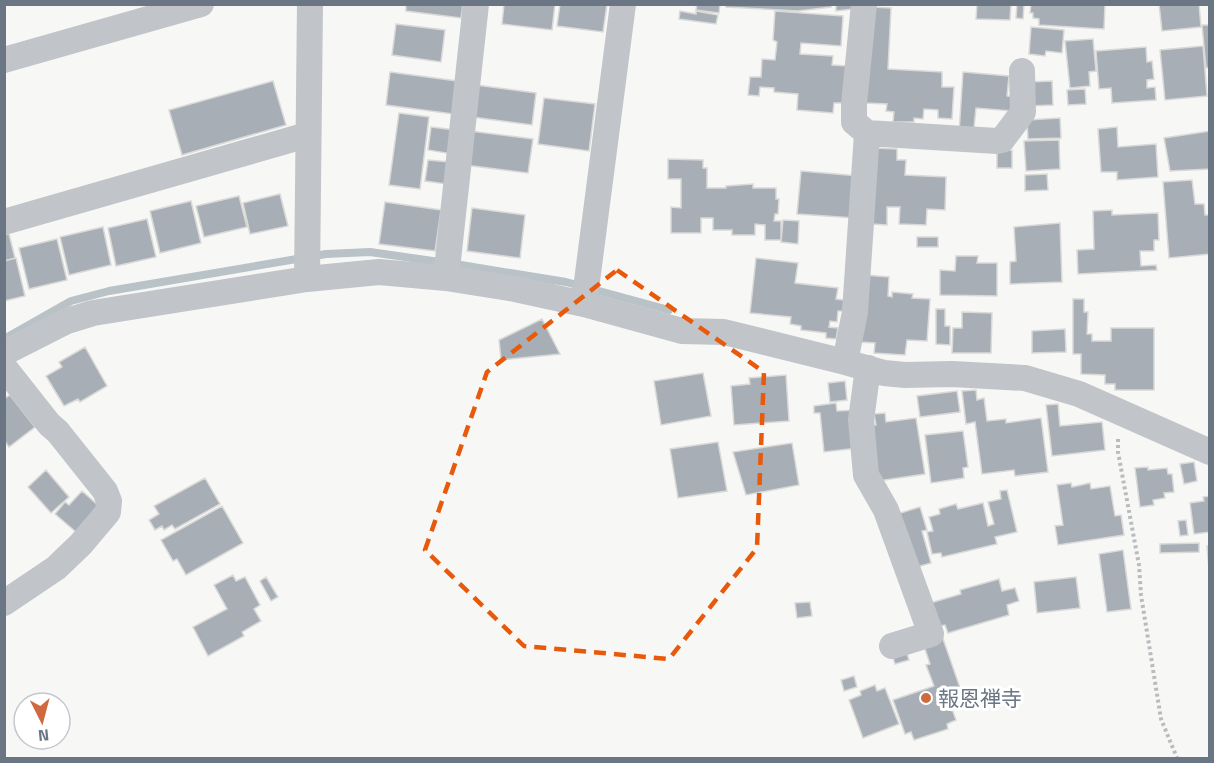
<svg xmlns="http://www.w3.org/2000/svg" width="1214" height="763" font-family="'Titillium Web','Noto Sans JP',sans-serif">
<style>
.lines{fill:none;stroke-linecap:round;stroke-linejoin:round}
.stream{stroke:#b9c2c7;stroke-width:8}
.building{fill:#a8aeb5;stroke:#d9d9d8;stroke-width:1.5}
.path{stroke:#b9bcbe;stroke-width:4;stroke-dasharray:3 3;stroke-linecap:butt}
.minor{stroke:#c1c4c8;stroke-width:26}
.marked{fill:none;stroke:#e8590c;stroke-width:4.5;stroke-dasharray:12 8;stroke-linejoin:round}
.poi-dot{fill:#cf6a3e;stroke:#fff;stroke-width:2}
.labels{text-anchor:middle;dominant-baseline:central;stroke-width:6;stroke-linejoin:round;paint-order:stroke}
.poi-label{font-size:21px;fill:#6a7683;stroke:#fff;text-anchor:start}
</style>
<rect width="100%" height="100%" fill="#f7f8f5"/>
<g class="lines">
<path class="stream" d="M4,339L71,301L109,291L326,254L370,252L461,265L566,282L669,310"/>
</g>
<path class="building" d="M406,4H463L461,18L406,11Z
M504,4H555L552,30L502,24Z
M560,4H607L603,32L557,26Z
M697,4H720L719,13L696,10Z
M726,4H831V7L798,11L726,7Z
M836,4H852L853,9L836,11Z
M977,4H1011L1010,20L976,19Z
M1017,4H1024L1023,19L1016,18Z
M1031,4H1105L1104,29L1039,25V19L1033,18V13H1030Z
M1159,4H1199L1201,27L1162,31Z
M871,7L891,8L888,69L942,72V87H954L952,119L938,118V110L924,109L923,119L914,118V122H893L894,112L886,111L887,104L866,103Z
M680,11L696,14V11L718,15L716,24L679,19Z
M775,11L843,16L841,46L801,43L800,54L833,56L832,65L848,66L845,103H834L833,113L797,110L798,94L774,92V88L760,87L759,96L748,95L750,77H761L762,59L775,60L777,42L773,40Z
M396,24L445,30L441,62L392,55Z
M1202,25H1210V67L1206,68Z
M1031,27L1064,30L1062,53L1046,51L1045,56L1029,54Z
M1093,39L1096,71L1089,72L1090,86L1070,88L1065,41Z
M1203,46L1207,96L1165,100L1160,50Z
M1146,47L1147,62L1152,61L1154,79L1147,80V88L1155,87L1156,100L1112,103L1111,88L1099,89L1096,51Z
M390,72L457,81L453,114L386,105Z
M963,72L1009,76L1007,96L1013,97L1012,111L976,108L974,128L959,133Z
M273,81L286,125L182,155L169,110Z
M1052,81L1053,105L1029,106V82Z
M476,85L536,93L532,125L472,117Z
M1085,89L1086,104L1068,105L1067,90Z
M544,98L595,104L589,151L538,144Z
M399,113L429,117L420,189L389,185Z
M1060,118L1061,138L1028,139L1027,120Z
M431,127L455,130L452,154L428,150Z
M1117,127L1118,147L1156,144L1158,177L1117,180V172H1101L1098,129Z
M470,131L533,139L528,173L465,165Z
M1210,131V169L1170,171L1164,138Z
M1059,140L1060,169L1026,171L1024,141Z
M874,148L897,149V160H906L905,175L946,177L945,210L927,209L926,225L899,224L900,207H887V225L872,224Z
M1012,150V168H997V151Z
M668,159L703,160V168H707V188H726V186L753,184V188H776V199H779L778,214H775L774,221H781V240H765V225L755,224V235H732V230H713V218H701V233H671V207L681,208V179H668Z
M428,160L449,162L446,184L425,181Z
M801,171L859,176L855,218L797,214Z
M1047,174L1048,190L1025,191V175Z
M1192,180L1195,204H1204L1205,215H1210V254L1169,258L1163,182Z
M280,194L288,226L250,234L243,203Z
M239,196L247,227L204,237L196,206Z
M191,201L201,243L160,253L150,211Z
M385,202L441,210L435,251L379,244Z
M472,208L525,215L520,258L467,251Z
M1112,210V215L1158,213L1159,240H1154V251H1140L1141,266L1156,265L1157,270L1078,274L1077,250L1094,249L1093,211Z
M147,219L156,257L116,266L108,228Z
M783,220L799,221L798,244L781,242Z
M1060,223L1062,282L1010,284V262L1016,261L1014,227Z
M103,227L111,265L69,275L60,237Z
M9,234L15,258L4,261V235Z
M917,237H938V247H917Z
M57,239L67,280L29,289L19,248Z
M956,256H978L977,263H997V296L940,295V270L955,271Z
M16,258L25,296L4,301V261Z
M756,258L798,263L795,283L838,288L836,299L844,300L843,311H838L837,322L830,321L829,327L838,328L836,339L826,338V333L801,330V326L790,324L791,317L750,313Z
M865,275L889,277L888,296L892,297V292L913,294L912,298L930,299L927,341L907,340L905,355L874,353L875,343L860,342Z
M1073,299H1084V312H1088L1087,334H1092V341H1111V328H1154V390H1115V384H1105V375L1081,374V354H1073Z
M936,309H945V326H950V345L936,344Z
M962,312L992,313L991,353H952L953,328H962Z
M542,319L560,354L501,360L499,340Z
M1065,329L1066,352L1032,353V331Z
M85,347L107,386L80,402L78,399L64,406L46,376L62,367L59,362Z
M703,373L711,416L661,425L654,381Z
M786,375L789,421L734,425L731,386L750,384L749,378Z
M845,381L847,400L830,402L828,383Z
M976,390L977,400L984,398L987,421L1006,419V423L1041,418L1048,472L1015,476L1014,470L982,474L975,422L966,424L962,391Z
M957,391L960,412L920,417L917,396Z
M10,395L35,427L9,447L4,440V399Z
M836,403L837,411L855,410L858,448L824,452L820,413H814V406Z
M1058,404L1060,426L1102,422L1105,450L1052,456L1046,405Z
M885,413L886,422L916,418L925,474L878,481L870,426L876,425L874,414Z
M963,431L968,467L963,468L964,478L931,483L925,435Z
M718,442L727,491L678,498L670,449Z
M792,443L799,485L746,495L733,452Z
M1194,462L1197,481L1184,484L1180,464Z
M1148,467V470L1167,468L1168,474H1172L1174,492L1164,493L1165,498L1153,500L1154,505L1140,507L1135,468Z
M46,470L69,497L51,513L28,487Z
M205,478L220,504L175,529L172,525L164,530L162,526L155,530L149,520L159,514L154,506Z
M1071,483L1072,487L1090,483L1091,489L1110,486L1115,516L1121,515L1124,535L1058,545L1055,526L1063,525L1057,485Z
M1007,490L1017,532L995,537L997,544L942,557L941,553L932,554L927,532L933,531L929,517L940,514L939,509L956,504L958,509L983,503L988,526L994,524L988,502L1001,499L1000,491Z
M82,491L99,506L76,532L55,514L65,502L69,505Z
M1210,496V532L1194,534L1190,503L1204,501L1203,497Z
M222,506L243,543L186,575L177,559L173,561L161,540Z
M920,507L927,530L922,531L931,563L910,569L894,515Z
M1186,520L1188,535L1180,536L1178,521Z
M1199,543V552L1160,553V544Z
M1207,546H1210V581Z
M1123,550L1131,609L1107,612L1099,554Z
M233,575L236,581L245,577L260,605L254,609L261,621L242,632L244,636L208,656L193,627L227,609L214,585Z
M266,577L278,597L271,601L260,581Z
M1076,577L1080,608L1037,613L1034,582Z
M999,579L1002,591L1015,588L1019,601L1007,605L1009,615L948,633L945,625L934,627L927,604L961,594L960,590Z
M810,602L812,616L797,618L795,603Z
M942,636L965,702L951,706L956,720L947,724L948,729L914,740L911,732L905,734L893,700L934,686L926,665L930,664L923,643Z
M905,647L909,660L895,664L891,651Z
M854,676L857,687L844,691L841,680Z
M875,685L877,691L885,688L899,724L863,738L849,700L861,695L860,691Z"/>
<g class="lines">
<path class="path" d="M1118,439V452L1139,565L1141,595L1161,719L1177,758"/>
<path class="minor" d="M4,60L201,4
M867,133L997,141L1002,140L1023,112L1022,71
M4,222L307,135
M446,278L476,4
M307,279L310,4
M584,304L623,4
M4,353L67,321L93,313L307,279L379,272L446,278L515,289L584,304L682,331L724,332L845,362L884,373L905,375L952,374L1025,378L1079,394L1210,452
M845,362L855,312L867,133L854,122V104L864,4
M4,367L49,424L58,432L105,491L109,501L108,512L81,544L56,568L4,603
M868,368L861,420L866,475L886,510L931,634L892,646"/>
</g>
<path class="marked" d="M617,270L764,372L757,548L669,659L524,646L425,550L487,372Z"/>
<circle class="poi-dot" cx="926" cy="698" r="6"/>
<g class="labels">
<g class="poi-label">
<text x="938" y="698">報恩禅寺</text>
</g>
</g>
<rect width="1214" height="763" fill="none" stroke="#6a7683" stroke-width="12"/>
<g transform="translate(42 721) rotate(174)"><circle r="28" fill="#ffffff" stroke="#c3c8cd" stroke-width="1.5"/>
<path d="M0-4.5L10 22L0 15L-10 22Z" fill="#cf6a3e"/>
<text y="-9" font-size="16" font-weight="bold" text-anchor="middle" fill="#6a7683">N</text>
</g>
</svg>
